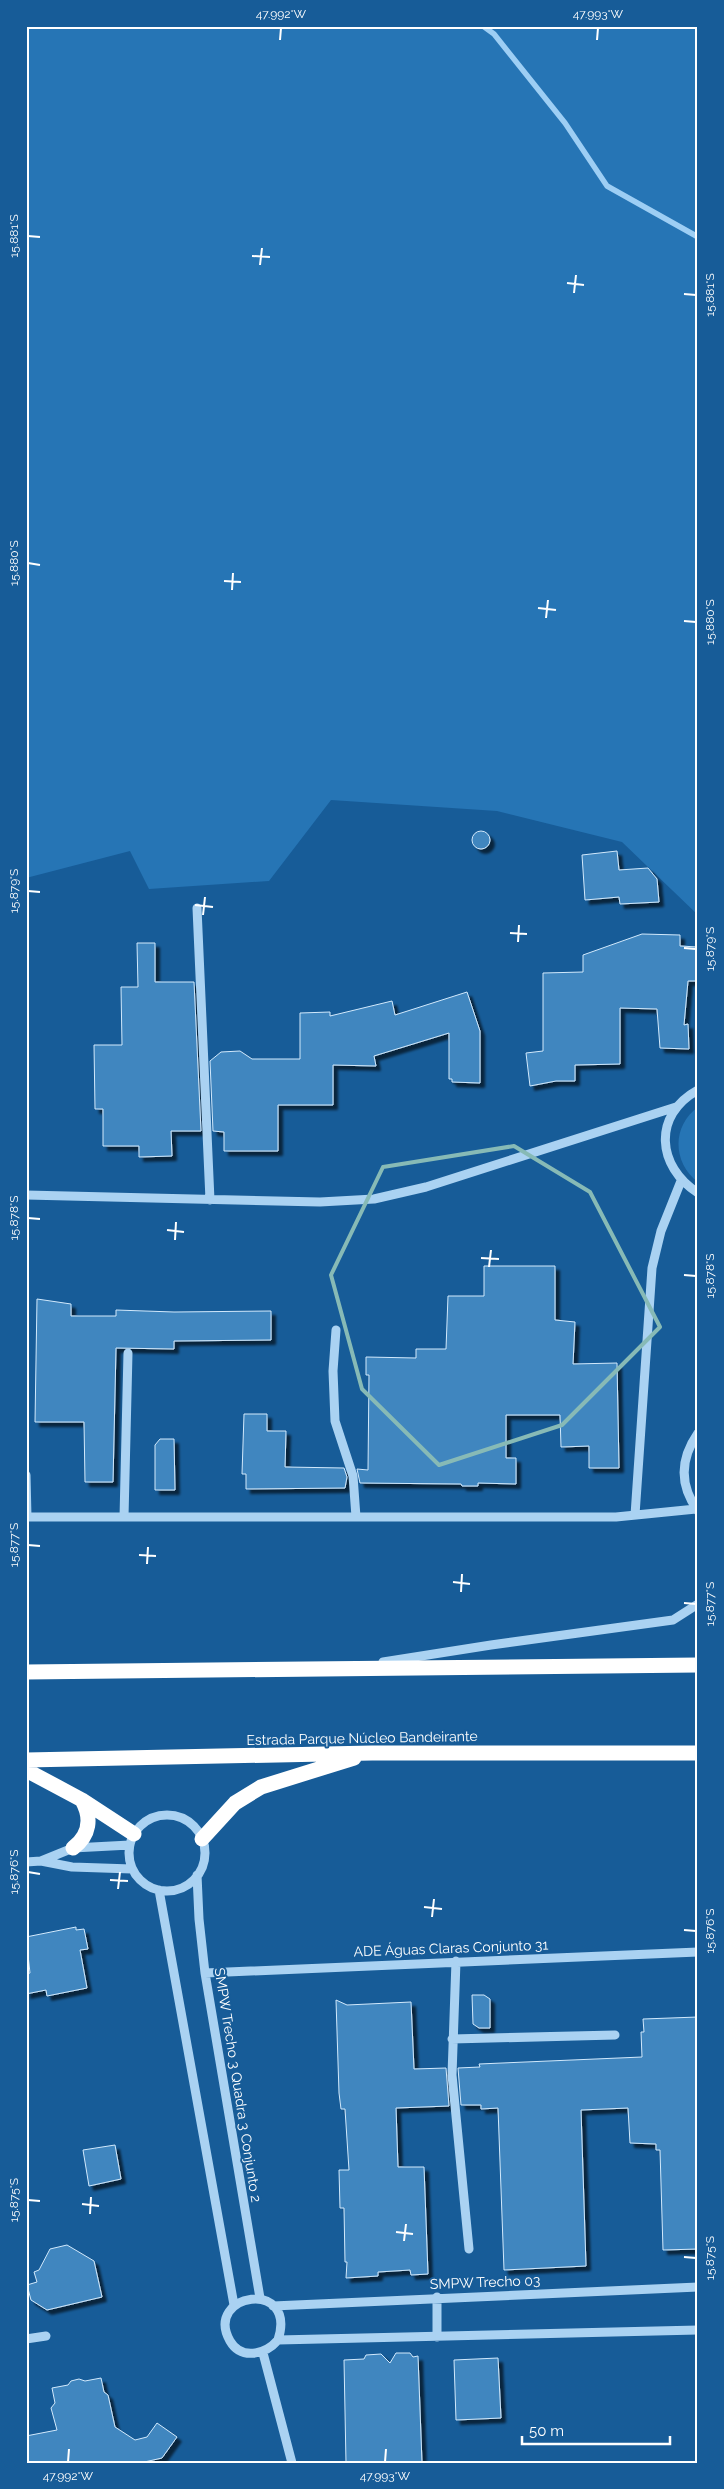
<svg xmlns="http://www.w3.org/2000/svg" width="724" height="2489" font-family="Raleway,sans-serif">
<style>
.green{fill:#2675b5}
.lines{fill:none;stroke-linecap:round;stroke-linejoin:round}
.stream{stroke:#9dcef4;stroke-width:5.5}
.building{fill:#3f86bf;stroke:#d2e9fc;filter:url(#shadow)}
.minor{stroke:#aad2f2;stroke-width:9}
.highway{stroke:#fff;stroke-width:15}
.marked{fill:none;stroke:#87bab6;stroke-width:4;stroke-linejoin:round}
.ticks{fill:none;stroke:#fff;stroke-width:2}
.labels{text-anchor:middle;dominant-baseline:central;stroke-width:4;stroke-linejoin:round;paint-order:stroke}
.street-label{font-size:14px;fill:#fff;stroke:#175c98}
.neatline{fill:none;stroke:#fff;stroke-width:2}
.ticks-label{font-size:12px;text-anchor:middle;fill:#fff}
</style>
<defs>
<filter id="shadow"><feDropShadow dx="4.5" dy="4.5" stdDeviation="1" flood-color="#0009"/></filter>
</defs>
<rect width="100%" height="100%" fill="#175c98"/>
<path class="green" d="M26,26H698V915L622,842L497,811L331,800L269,881L149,889L130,851L26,878Z
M698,1107V1182C672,1162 672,1126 698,1107Z"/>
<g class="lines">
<path class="stream" d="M483,26L494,34L565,123L607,186L698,237"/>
</g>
<path class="building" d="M472 840a9 9 0 1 1 18 0a9 9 0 1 1-18 0Z
M617,851L619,870L648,868L657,879L659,902L620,904L619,897L585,900L582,855Z
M642,934L680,935V946L698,947V981H688L684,1025L688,1024L689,1049L660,1048L657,1009L620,1008V1064L575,1065V1081H556L530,1086L526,1053L543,1051V973L583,972V955Z
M137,943H155V982H194L201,1131H171L172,1156L139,1157V1146H103V1109H95L94,1045H122L121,987H138Z
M467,992L480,1031V1083L452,1082V1079H449V1033L374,1056L376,1066L333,1065V1105H278V1151H224V1132L213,1131L210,1061L221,1052L240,1051L252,1059H300V1013L330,1012V1016L392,1001L395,1015Z
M484,1266H555V1320L575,1322L573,1364L617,1363L619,1468H589V1446L561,1447L560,1415H506V1458H516V1484L478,1483V1486H462L461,1484L360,1483L357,1469L368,1470L369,1375H366V1357L416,1358V1349H446L448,1296H484Z
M37,1299L71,1304V1316H116V1310L174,1312L271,1311V1340L174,1341V1349L116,1348L113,1482H85L84,1422H35Z
M244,1414H267V1431H286L285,1467L344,1468L347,1477L345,1488L246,1489V1474H242Z
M160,1439H174L175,1490H155V1445Z
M76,1927V1930L84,1929L88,1949L80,1950L87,1988L47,1996L46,1990L26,1994V1974L30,1973L26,1937Z
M472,1995H484L490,1999V2028H479L473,2024Z
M336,2000L347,2005L411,2002L414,2069L446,2068L449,2106L396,2108L398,2167H424L428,2274L411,2275L410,2270L378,2272V2276L346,2278L347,2262H345L344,2208H340L339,2170H349L345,2109H341L339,2093Z
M698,2017V2249L663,2250L660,2150H656V2144L630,2143L628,2108L581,2110L586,2266L504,2270L498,2108L481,2109V2105H461L458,2068L480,2067L479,2064L642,2057L641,2032H644L643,2019Z
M115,2145L121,2179L89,2186L83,2150Z
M67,2245L94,2261L102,2297L47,2310L31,2300L27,2285L37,2282L34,2272L39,2270L50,2249Z
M396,2353H410L413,2357L418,2356L422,2463H346L344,2360L364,2359L366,2355L381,2354L390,2363Z
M498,2358L501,2418L456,2420L454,2360Z
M101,2378L104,2392L108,2395L115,2427L135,2440L147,2437L157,2423L177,2437L162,2458L140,2463H26V2436L57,2430L51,2408L55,2403L52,2388L68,2385L71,2381L79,2379L85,2381Z"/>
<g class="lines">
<path class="minor" d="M197,908L210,1200
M698,1090C652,1115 657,1167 698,1193
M26,1195L320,1202L374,1199L426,1187L676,1107
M336,1330L333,1371L335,1421L353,1476L356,1517
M698,1433C680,1459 679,1485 698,1511
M26,1475L27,1517
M635,1515L652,1268L661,1231L681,1181
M26,1517H616L696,1509
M124,1517L128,1353
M383,1662L491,1645L673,1620L698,1604
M129 1853a38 38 0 1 1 76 0a38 38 0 1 1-76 0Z
M41,1861L72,1867L132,1869
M26,1862L41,1861L73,1848L130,1845
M197,1875L199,1919L205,1973L260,2298
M159,1890L234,2305
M456,1961L452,2075L469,2249
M205,1973L698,1952
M452,2039L615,2035
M273,2306L698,2287
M437,2337V2297
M26,2339L46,2336
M278,2340C298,2278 203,2293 230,2341C241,2360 265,2355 278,2340L698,2330
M263,2353L292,2463"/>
<path class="highway" d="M26,1672L698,1665
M26,1760L372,1753H698
M26,1770L82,1800L134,1834
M202,1839L235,1803L261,1787L354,1758
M73,1848C90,1835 92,1818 82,1800"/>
</g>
<path class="marked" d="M514,1146L590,1192L660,1327L562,1425L439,1465L362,1389L331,1275L383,1167Z"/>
<path class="ticks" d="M280,40L281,28M597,40L598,28M28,236L40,237M252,256L270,257M260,265L262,248M567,283L584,285M574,293L576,275M684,294L696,295M28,563L40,565M224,581L241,582M232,590L233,573M538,608L556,610M546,618L548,600M684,621L696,622M28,891L40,892M195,905L213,907M203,915L205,897M510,933L527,934M518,942L519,925M684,948L696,949M28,1218L40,1219M167,1230L184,1232M175,1240L176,1222M481,1258L499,1259M489,1267L491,1250M684,1275L696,1276M28,1545L40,1546M139,1555L156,1556M147,1564L148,1547M453,1582L470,1584M461,1592L462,1574M684,1603L696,1604M28,1872L40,1874M110,1880L128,1881M118,1889L120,1872M424,1907L442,1909M432,1917L434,1899M684,1930L696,1931M28,2200L40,2201M82,2204L99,2206M90,2214L91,2197M396,2232L413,2234M404,2241L406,2224M684,2257L696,2258M68,2462L69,2449M385,2462L386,2449"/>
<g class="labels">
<g class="street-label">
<text transform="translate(362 1738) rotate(-1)">Estrada Parque Núcleo Bandeirante</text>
<text transform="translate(451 1948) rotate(-2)">ADE Águas Claras Conjunto 31</text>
<text transform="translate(238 2085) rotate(81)">SMPW Trecho 3 Quadra 3 Conjunto 2</text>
<text transform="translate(485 2282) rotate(-2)">SMPW Trecho 03</text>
</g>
</g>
<rect width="724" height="2489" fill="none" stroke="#175c98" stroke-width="55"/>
<path d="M522 2436v8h148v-8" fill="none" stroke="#ffffff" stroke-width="2.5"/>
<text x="529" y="2436" font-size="15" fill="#ffffff" stroke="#175c98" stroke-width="4" paint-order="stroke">50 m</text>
<rect x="28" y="28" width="668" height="2434" class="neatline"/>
<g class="ticks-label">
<text x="281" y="18">47.992°W</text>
<text x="598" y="18">47.993°W</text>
<text transform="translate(14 236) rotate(-90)" y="4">15.881°S</text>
<text transform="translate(710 295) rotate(-90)" y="4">15.881°S</text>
<text transform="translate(14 563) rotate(-90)" y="4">15.880°S</text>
<text transform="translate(710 622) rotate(-90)" y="4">15.880°S</text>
<text transform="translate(14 891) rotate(-90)" y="4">15.879°S</text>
<text transform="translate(710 949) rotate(-90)" y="4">15.879°S</text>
<text transform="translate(14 1218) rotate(-90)" y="4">15.878°S</text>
<text transform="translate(710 1276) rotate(-90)" y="4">15.878°S</text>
<text transform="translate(14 1545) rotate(-90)" y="4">15.877°S</text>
<text transform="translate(710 1604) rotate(-90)" y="4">15.877°S</text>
<text transform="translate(14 1872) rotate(-90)" y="4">15.876°S</text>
<text transform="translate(710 1931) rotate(-90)" y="4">15.876°S</text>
<text transform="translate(14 2200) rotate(-90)" y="4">15.875°S</text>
<text transform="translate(710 2258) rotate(-90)" y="4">15.875°S</text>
<text x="68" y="2480">47.992°W</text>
<text x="385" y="2480">47.993°W</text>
</g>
</svg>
